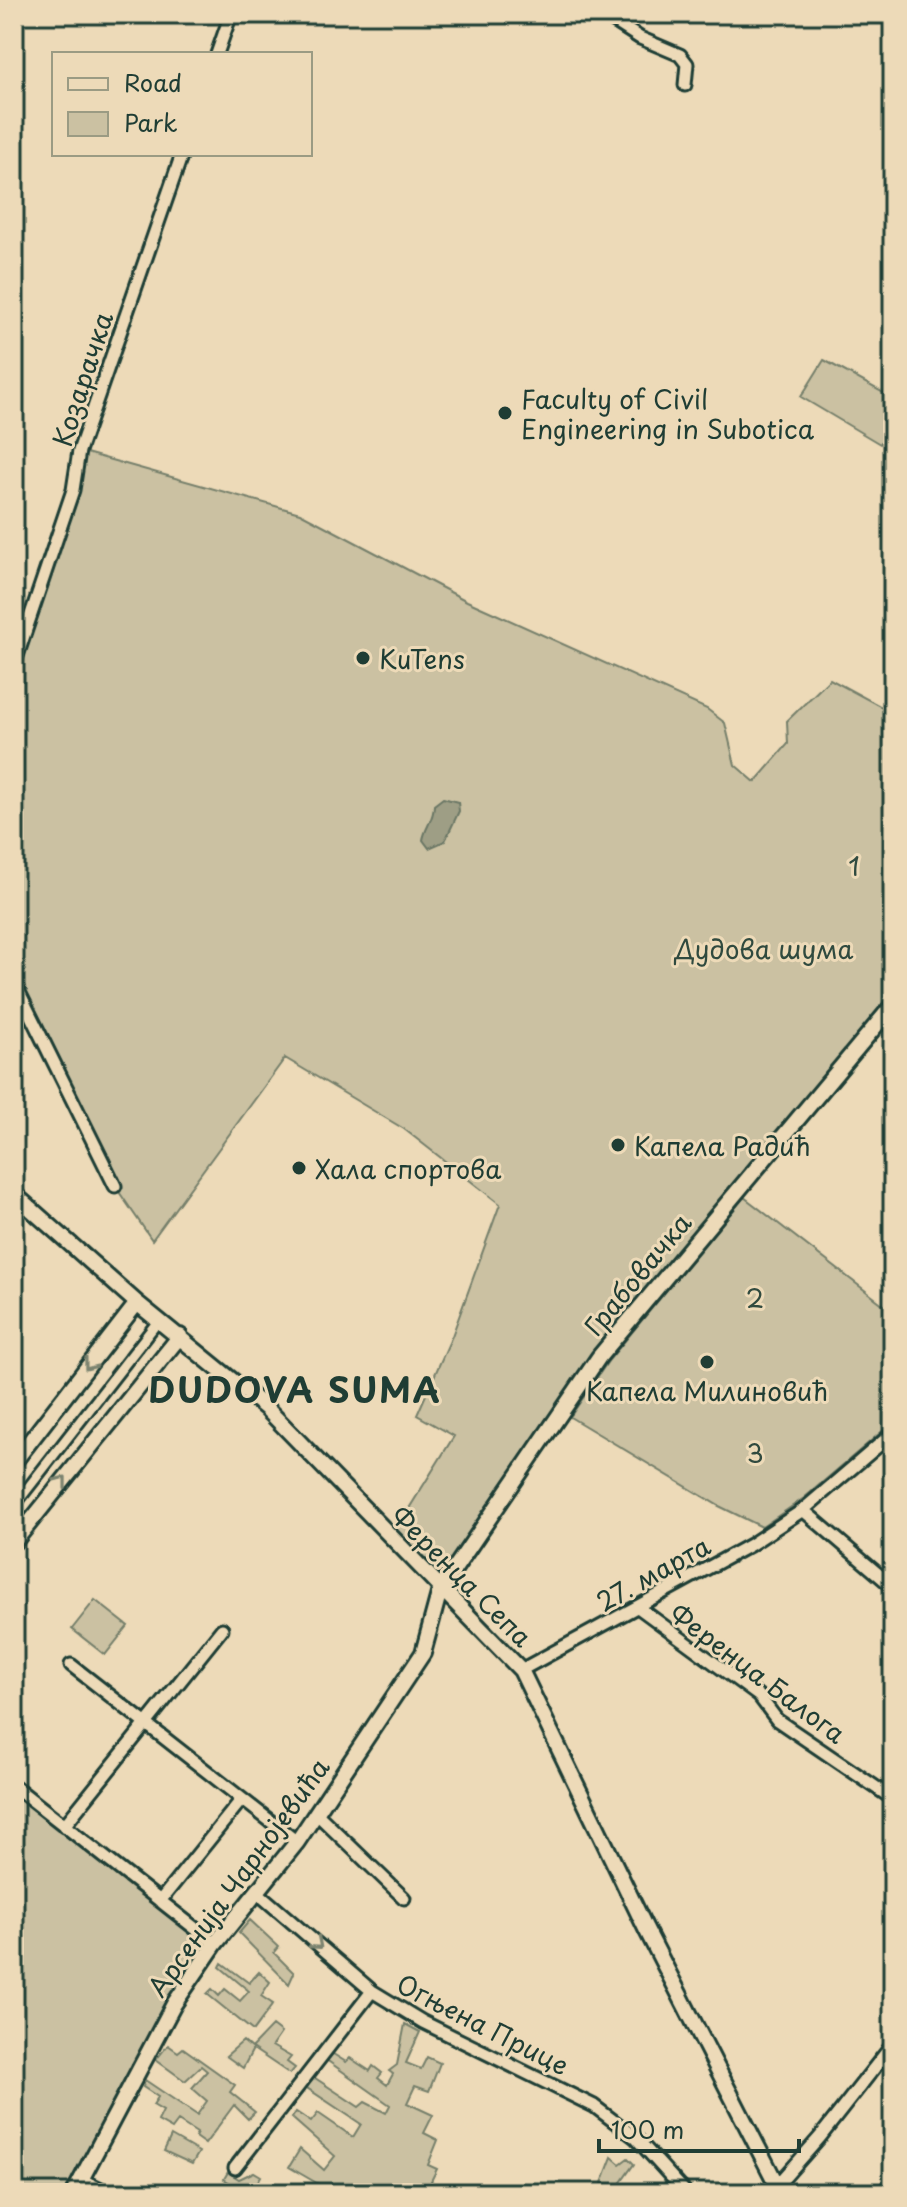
<svg xmlns="http://www.w3.org/2000/svg" width="907" height="2207" font-family="'Playpen Sans',sans-serif">
<style>
.green{fill:#cbc1a2;stroke:#757f6b;stroke-width:2}
.water{fill:#9e9e85;stroke:#6b7765;stroke-width:2}
.lines{fill:none;stroke-linecap:round;stroke-linejoin:round}
.pedestrian-casing{stroke:#1f3d34;stroke-width:15}
.minor-casing{stroke:#1f3d34;stroke-width:17}
.tertiary-casing{stroke:#1f3d34;stroke-width:20}
.pedestrian{stroke:#eddab8;stroke-width:9}
.minor{stroke:#eddab8;stroke-width:11}
.tertiary{stroke:#eddab8;stroke-width:14}
.oneway{stroke:#7c846f}
.poi-dot{fill:#1f3d34;stroke:#eddab8;stroke-width:3}
.labels{text-anchor:middle;dominant-baseline:central;stroke-width:6;stroke-linejoin:round;paint-order:stroke}
.street-label{font-size:26px;fill:#1f3d34;stroke:#eddab8}
.poi-label{font-size:26px;fill:#1f3d34;stroke:#eddab8;text-anchor:start}
.park-label{font-size:26px;fill:#304a3f;stroke:#eddab8}
.district-label{font-size:34px;font-weight:bold;letter-spacing:2px;fill:#1f3d34;stroke:#eddab8}
</style>
<rect width="100%" height="100%" fill="#eddab8"/>
<filter id="ink" filterUnits="userSpaceOnUse"><feTurbulence type="fractalNoise" baseFrequency=".0125" numOctaves="2"/><feDisplacementMap in="SourceGraphic" scale="16" xChannelSelector="R" yChannelSelector="G"/><feConvolveMatrix kernelMatrix="1 2 1 2 8 2 1 2 1" color-interpolation-filters="sRGB"/></filter>
<g filter="url(#ink)">
<path class="green" d="M824,360L893,398V422L880,444L801,397Z
M79,451L300,513L467,601L707,709L725,723L735,765L755,782L788,744L787,721L830,679L893,713V994L595,1352L440,1581L390,1539L454,1436L417,1415L452,1336L500,1204L404,1129L285,1058L152,1240L115,1186L14,988V665L73,490Z
M744,1197L893,1312L888,1321L893,1324V1422L804,1498L762,1527L719,1506L570,1417L609,1360Z
M95,1600L128,1626L105,1655L72,1629Z
M14,1792L210,1945L70,2193H14Z
M250,1920L279,1947L274,1953L294,1973L289,1984L239,1933Z
M222,1963L249,1983L259,1972L270,1982L261,1996L273,2004L253,2031L207,1994L212,1989L219,1996L225,1989L240,2001L249,1991L220,1967Z
M405,2024L420,2032L406,2063L421,2069L427,2057L440,2063L429,2091L415,2086L407,2103L433,2115L424,2133L438,2140L428,2165L437,2169L431,2181L445,2193H350L339,2187L334,2193L289,2167L300,2149L324,2170L335,2156L292,2118L296,2112L311,2122L318,2113L353,2137L361,2124L307,2088L312,2076L359,2107L365,2102L386,2113L390,2105L325,2059L330,2052L346,2062L350,2058L370,2071L373,2066L382,2073L378,2078L387,2085L393,2074L389,2071L397,2065Z
M272,2026L281,2033L272,2046L291,2057L287,2062L295,2068L290,2074L253,2049L243,2068L226,2056L243,2041L251,2048Z
M168,2045L178,2052L183,2048L235,2085L230,2092L255,2112L248,2119L234,2105L205,2144L195,2137L197,2133L178,2121L172,2129L158,2121L163,2111L153,2105L158,2097L143,2087L145,2080L197,2115L207,2101L192,2088L207,2071L201,2066L185,2081L156,2060Z
M171,2136L199,2152L192,2164L164,2151Z
M612,2157L620,2164L628,2158L634,2164L614,2192L602,2183Z
M228,2172L239,2179L254,2172L261,2176L257,2183L250,2182L244,2193H223L230,2183L224,2179Z"/>
<path class="water" d="M443,798L458,802L459,811L445,841L429,848L423,840C425,827 434,820 434,805Z"/>
<g class="lines">
<defs>
<path id="pedestrian" d="M14,1506L159,1320"/>
<path id="minor" d="M603,14L640,38L680,55L687,64L685,85
M217,54L231,14
M14,665L73,490L79,451L182,154
M14,982L115,1186
M803,1510L893,1587
M638,1607L759,1696L777,1720L893,1799
M71,1665L297,1842
M521,1670L750,1545L803,1510L893,1433
M14,1786L215,1944
M316,1813L404,1898
M64,1826L222,1629
M258,1893L372,1991L423,2022L594,2106L636,2138L686,2193
M160,1901L242,1799
M235,2168L372,1991
M80,2179L109,2193
M776,2187L820,2137L893,2044"/>
<path id="tertiary" d="M14,1194L137,1303L266,1408L521,1670L646,1929L781,2193
M14,1462L137,1303
M14,1542L180,1336
M74,2193L174,2004L215,1944L297,1842L423,1653L440,1590L599,1357L893,1005"/>
</defs>
<use href="#pedestrian" class="pedestrian-casing"/>
<use href="#minor" class="minor-casing"/>
<use href="#tertiary" class="tertiary-casing"/>
<use href="#pedestrian" class="pedestrian"/>
<use href="#minor" class="minor"/>
<use href="#tertiary" class="tertiary"/>
</g>
<defs><path id="oneway-chevron" d="M-2-3.5L2.5 0L-2 3.5" fill="none" stroke-width="1.6" stroke-linecap="round" stroke-linejoin="round" transform="scale(2)"/></defs>
<g class="oneway">
<use href="#oneway-chevron" transform="translate(89 1365) rotate(128)"/>
<use href="#oneway-chevron" transform="translate(62 1481) rotate(-52)"/>
<use href="#oneway-chevron" transform="translate(317 1944) rotate(41)"/>
</g>
</g>
<g class="poi-dot">
<circle cx="505" cy="413" r="8"/>
<circle cx="363" cy="658" r="8"/>
<circle cx="618" cy="1145" r="8"/>
<circle cx="299" cy="1168" r="8"/>
<circle cx="707" cy="1362" r="8"/>
</g>
<g class="labels">
<g class="street-label">
<text transform="translate(82 379) rotate(-72)">Козарачка</text>
<text transform="translate(637 1274) rotate(-50)">Грабовачка</text>
<text transform="translate(653 1573) rotate(-29)">27. марта</text>
<text transform="translate(462 1576) rotate(45)">Ференца Сепа</text>
<text transform="translate(758 1673) rotate(37)">Ференца Балога</text>
<text transform="translate(238 1877) rotate(-54)">Арсенија Чарнојевића</text>
<text transform="translate(483 2024) rotate(27)">Огњена Прице</text>
</g>
<g class="poi-label">
<text x="521" y="398">Faculty of Civil<tspan x="521" dy="30">Engineering in Subotica</tspan></text>
<text x="379" y="658">KuTens</text>
<text x="634" y="1145">Капела Радић</text>
<text x="315" y="1168">Хала спортова</text>
<text x="707" y="1390" text-anchor="middle">Капела Милиновић</text>
</g>
<g class="park-label">
<text x="854" y="865">1</text>
<text x="764" y="948">Дудова шума</text>
<text x="755" y="1297">2</text>
<text x="755" y="1452">3</text>
</g>
<g class="district-label">
<text x="295" y="1389">DUDOVA SUMA</text>
</g>
</g>
<rect width="907" height="2207" fill="none" stroke="#eddab8" stroke-width="48"/>
<rect x="24" y="24" width="859" height="2159" fill="none" stroke="#1f3d34" stroke-width="3" filter="url(#ink)"/>
<rect x="52" y="52" width="260" height="104" fill="#eddab8" stroke="#9b9b83" stroke-width="2"/>
<rect x="68" y="78" width="40" height="12" fill="#eddab8" stroke="#9b9b83" stroke-width="2"/>
<text x="124" y="92" font-size="24" fill="#1f3d34">Road</text>
<rect x="68" y="112" width="40" height="24" fill="#cbc1a2" stroke="#9b9b83" stroke-width="2"/>
<text x="124" y="132" font-size="24" fill="#1f3d34">Park</text>
<path d="M599 2139v12h200v-12" fill="none" stroke="#1f3d34" stroke-width="4"/>
<text x="611" y="2139" font-size="24" fill="#1f3d34" stroke="#eddab8" stroke-width="6" paint-order="stroke">100 m</text>
</svg>
